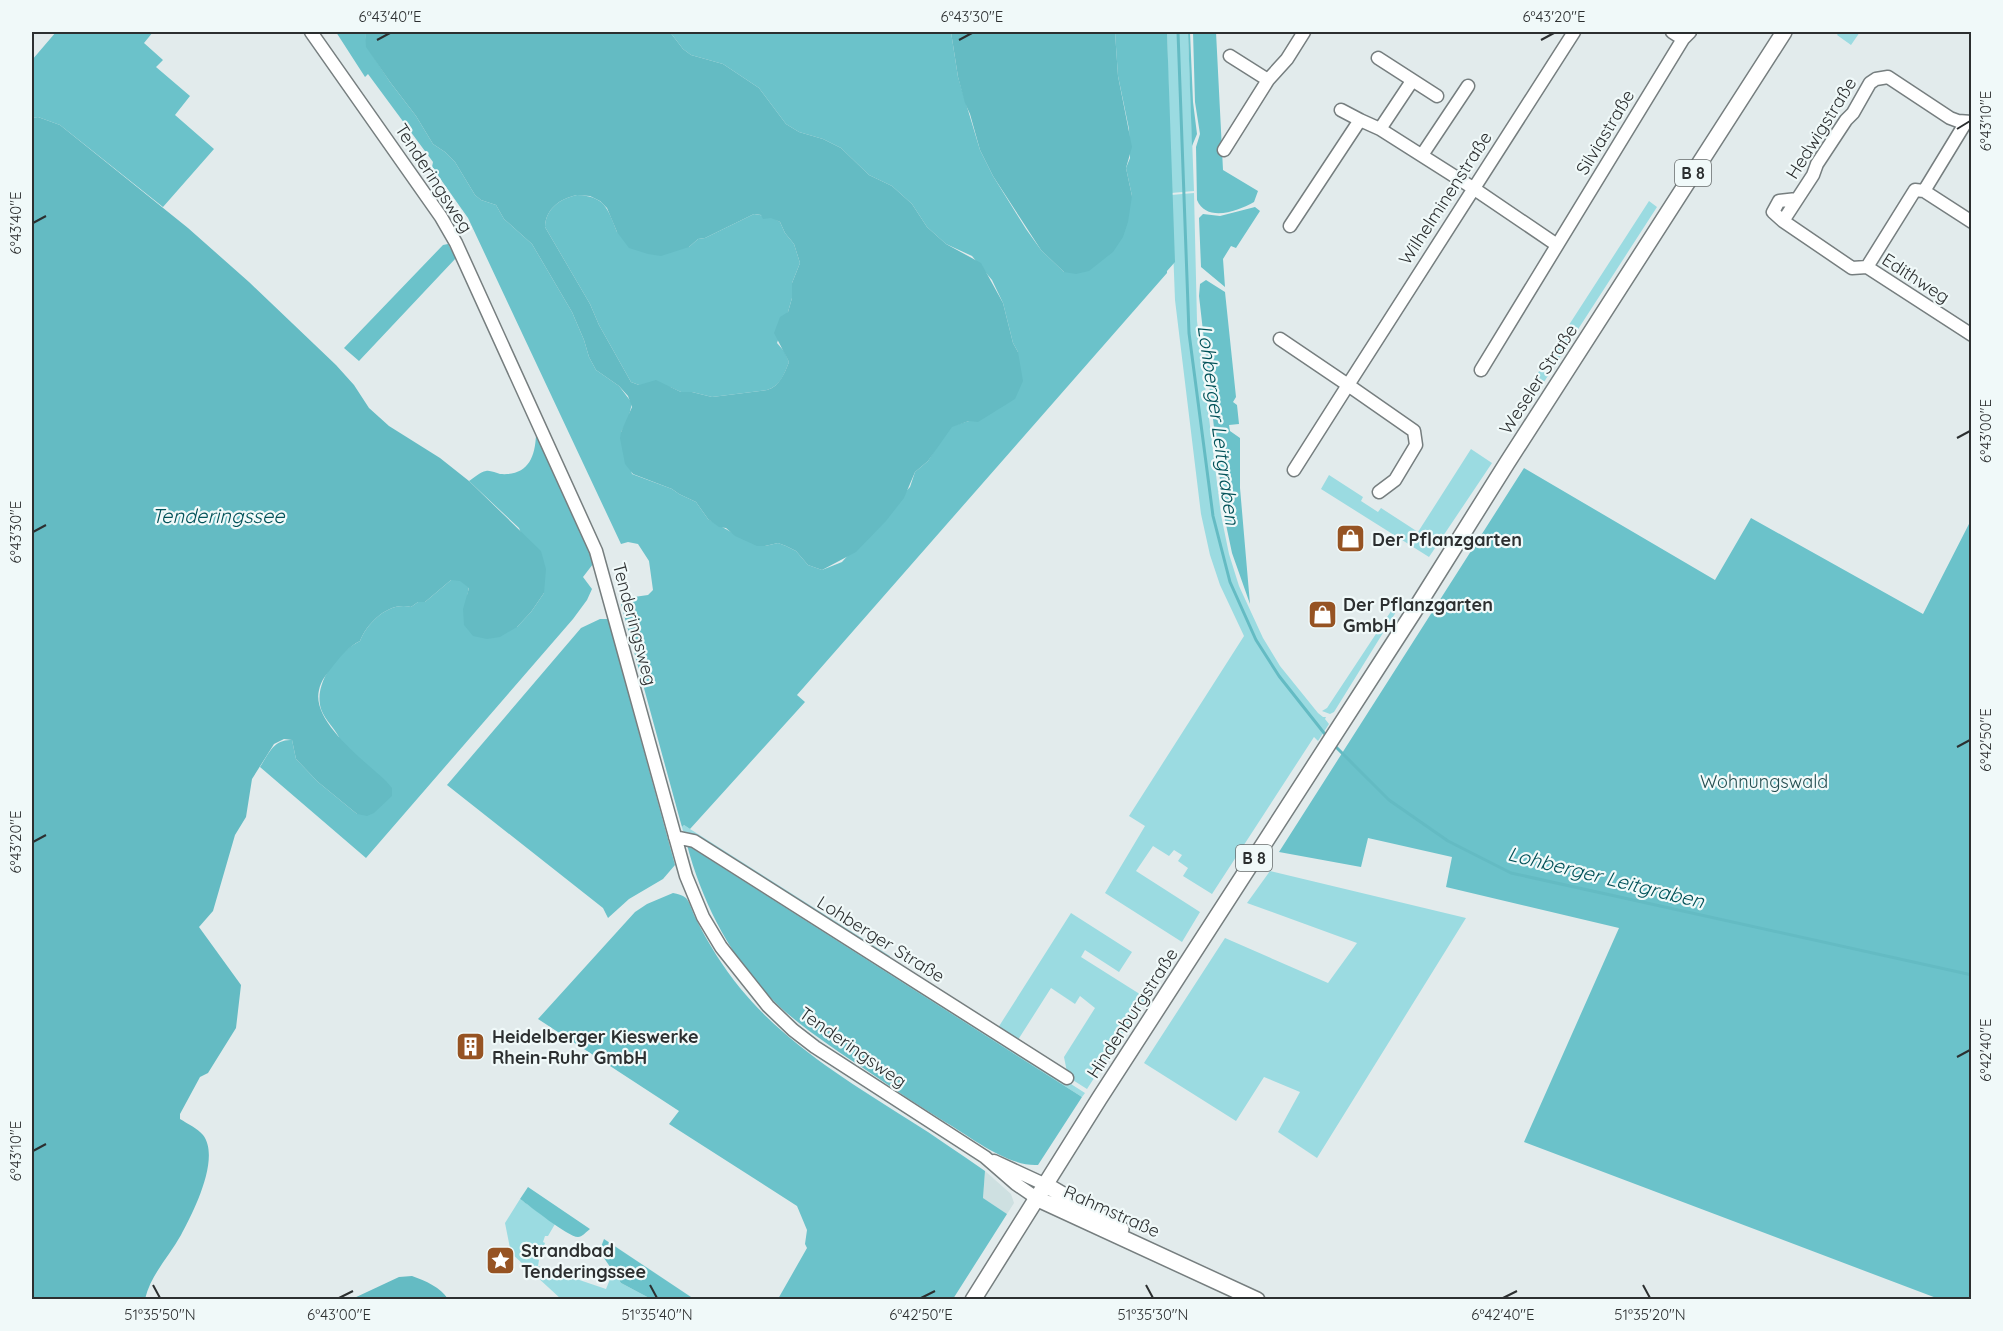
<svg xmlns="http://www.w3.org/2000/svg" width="2003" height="1331" font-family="Quicksand,sans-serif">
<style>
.built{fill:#cee0e1}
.green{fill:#9bdbe1}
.forest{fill:#6bc2ca}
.water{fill:#64bbc3;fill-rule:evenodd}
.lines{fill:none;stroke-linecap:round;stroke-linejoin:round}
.stream{stroke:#64bbc3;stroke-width:3}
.minor-casing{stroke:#767e7f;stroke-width:15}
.major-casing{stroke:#767e7f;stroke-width:18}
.minor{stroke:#fff;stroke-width:12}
.major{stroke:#fff;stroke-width:15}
.ticks{fill:none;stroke:#2c2f30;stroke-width:2}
.labels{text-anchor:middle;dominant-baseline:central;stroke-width:4.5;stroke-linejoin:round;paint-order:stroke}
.shield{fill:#f0f9f9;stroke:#676c6c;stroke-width:1.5}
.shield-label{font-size:16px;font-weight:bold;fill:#2c2f30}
.street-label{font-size:18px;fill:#2c2f30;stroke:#f0f9f9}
.poi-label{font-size:18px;font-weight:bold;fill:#2c2f30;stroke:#f0f9f9;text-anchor:start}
.park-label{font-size:18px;fill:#244d50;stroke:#f0f9f9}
.water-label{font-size:20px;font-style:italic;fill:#005158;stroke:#f0f9f9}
.neatline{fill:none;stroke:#2c2f30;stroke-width:2}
.ticks-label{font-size:15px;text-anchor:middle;fill:#2c2f30}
</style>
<rect width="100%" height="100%" fill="#e2ebec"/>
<path class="built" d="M985,1171L1011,1194L1014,1203L1007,1214L983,1198Z"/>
<path class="green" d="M1167,32H1188L1194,191L1171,193Z
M1839,32H1860L1851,45L1837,35Z
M1194,193L1197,321L1221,515L1229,554L1239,586L1263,638L1280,666L1318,713L1323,717H1326L1325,719L1329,724L1318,741L1314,737L1212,894L1183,876L1188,868L1178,861L1182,855L1174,850L1169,856L1153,846L1136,871L1200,912L1182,942L1105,893L1145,826L1129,816L1244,636L1220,585L1210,555L1201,514L1175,300L1171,195Z
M1649,201L1657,207L1533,399L1525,393Z
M1471,449L1492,463L1429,557L1321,489L1329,475L1363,497L1361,501L1378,512L1381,508L1418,532Z
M1401,596L1404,599L1334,712L1330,714L1322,711L1327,708Z
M684,825L690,829L890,956L886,961L683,831L682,827Z
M696,844L1085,1093L1082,1097L687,845Z
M1270,871L1466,918L1317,1158L1278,1132L1300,1092L1264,1077L1236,1121L1144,1063L1225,938L1328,983L1357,943L1247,903Z
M1071,913L1132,952L1119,972L1085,950L1081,957L1146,998L1087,1089L1068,1077L1064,1057L1095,1008L1080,996L1075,1004L1051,988L1016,1043L996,1031Z
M520,1199L555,1224L548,1236H545L543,1242L545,1243L543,1249L541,1248L537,1259L539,1260L538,1266L606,1289L613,1272L621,1283L651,1299H561L511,1253L505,1223Z"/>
<path class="forest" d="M56,32H153L144,43L163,60L156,67L190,96L175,115L214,149L163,207L60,125L38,117L32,118V60Z
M336,32H365L367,47L390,82L416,116L433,144L445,152L455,162L475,195L481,200L496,205L504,219L532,244L572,312L584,340L589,357L596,370L619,386L632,403L628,420L621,432L632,474L672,489L679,494L696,502L708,519L731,532L765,546L778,543L786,546L796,551L808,565L822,570L842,562L910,487L915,472L928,461L946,432L952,426L969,421L1018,352L1013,343L1003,303L992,280L972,256L946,244L927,227L912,204L892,186L869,175L841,148L823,139L799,132L786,124L759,88L723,64L691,55L683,49L670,32H951L958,77L980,150L993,176L1026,229L1041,250L1064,272L1132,196L1126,168L1130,158L1129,129L1118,76L1115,32H1167L1175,262L1167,271V273L797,695L805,702L690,829L684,825L682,827L680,820L621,604L634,597L648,595L653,590L649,561L638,544L628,542L621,544L468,218L432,167L433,162L368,74L365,77Z
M1188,32H1190L1193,102L1197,134L1192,146Z
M1193,32H1216L1223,170L1258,191L1254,202C1238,211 1207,223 1197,200L1196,147L1200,134L1195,102Z
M577,195C605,196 608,209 617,232L689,247L698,239L705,238L754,214L771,217L780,222L785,233L794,244L800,263L792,283V298L788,312L777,343L784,351L789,362C784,375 780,386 767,390L712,397L692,392H681L670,387L639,385L631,382L599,325L590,304L545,227C546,208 560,199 577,195Z
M1255,207L1260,211L1236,248L1231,246L1223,259L1225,287L1201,267L1199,218L1203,214L1220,216Z
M448,244L456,258L359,361L344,348L443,245Z
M1206,280L1225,292L1236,397L1233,402L1237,405L1239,424L1229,425L1230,431L1240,438V488L1250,604L1232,553L1224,515L1199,296L1200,284Z
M536,435L591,556L593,564L583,577L592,589L587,600L573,619L366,858L260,767C269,753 274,739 292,740L296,759L318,782L357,814C352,790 349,764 340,740C337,730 325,721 321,709C313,683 338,652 360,641C367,623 389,601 411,607L418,602H425L451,580H460L469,587L467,597L517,627L531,612L544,593L519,528L469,481C474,478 480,472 486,471C490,470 496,473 500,474C527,476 535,459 536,435Z
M1524,468L1715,580L1751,518L1923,614L1971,520V1299H1939L1524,1142L1619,928L1446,887L1452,857L1368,838L1361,867L1279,852Z
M600,619H608L675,865L663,879L629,899L608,918L603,908L447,785L581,628Z
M687,845L1082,1097L1038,1165C1008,1167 971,1137 945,1122C919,1106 894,1089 869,1072C839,1052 808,1032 781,1008C734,965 703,905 687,845Z
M673,893C678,894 682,895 686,898C691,904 692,912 696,919C708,943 723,967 740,988C787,1045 848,1081 909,1120C935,1136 960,1154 985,1171L983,1198L1007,1214L953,1299H778L807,1248L805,1244L807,1230L797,1206L669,1124L679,1111L538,1019L635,912L647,904Z
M528,1187L590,1229C586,1232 582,1237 578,1237C568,1237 530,1206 520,1199Z
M604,1239L694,1299H651L621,1283L604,1258L598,1255Z"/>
<path class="water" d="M365,32H670L683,49L691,55L723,64L759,88L786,124L799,132L823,139L841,148L869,175L892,186L912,204L927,227L946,244L981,263L1003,303L1013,343L1018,352L1023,381L1015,399L978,422L969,421L952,427L928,461L915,472L904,498L886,521L856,552L822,570L808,565L796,551L786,546L778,543L765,546H757L735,536L726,528L719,527L708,519L696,502L679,494L672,489L633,474L625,464L620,438L621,432L632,407L628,396L619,386L596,370L589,357L584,340L572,312L532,244L504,219L496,205L481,200L475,195L455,162L445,152L433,144L416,116L390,82L366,47ZM577,195L590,196L600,201L607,208L617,232L629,248L648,254L661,256L689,247L698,239L705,238L754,214L761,215L763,219L771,218L780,222L785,233L794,244L800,263L792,283V298L788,312L780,317L774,333L789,362C784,374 780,386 767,390L712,397L692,392H681L656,380L639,385L631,382L599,325L590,304L545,227C546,208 560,199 577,195Z
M951,32H1115L1118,76L1132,147L1126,168L1132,196L1128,222L1123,237L1113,252L1089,271L1076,274L1064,272L1041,250L993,176L980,150L970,114L965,103L958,77Z
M38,117L60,125L188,228L249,282L336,365L354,385L369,408L389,426L440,458L469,481L541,551L546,569L544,593L531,612L517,627L500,637L487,639L473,636L464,625L463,609L469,588L460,581L451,580L425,602H418L411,607C389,601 367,623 360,641C348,647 342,655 333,666C327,674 321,680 319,690C311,722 365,761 386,781L392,788V796L374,813L367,816L357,814L318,782L296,759L292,740L284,739L274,744L252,779L246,817L235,835L213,911L199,927L241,985L236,1028L208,1073L200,1077L180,1114V1119C188,1124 197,1128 203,1135C221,1158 193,1213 181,1235C169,1257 151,1274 145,1299H32V118Z
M412,1276C426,1281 440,1287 448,1299H352L399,1277Z"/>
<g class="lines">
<path class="stream" d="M1178,32L1189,333L1213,516L1230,582L1256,640L1279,676L1328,738
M1334,745L1389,800L1448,841L1511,873L1972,975"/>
<defs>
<path id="minor" d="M311,32L441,217L456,243L596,551L686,876L703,917L721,947L768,1006L793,1030L815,1047L985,1157L1016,1184L1038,1199
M1672,32L1683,39
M1230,56L1268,80
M1378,58L1437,96
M1341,110L1360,120
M1380,129L1412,81
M1224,150L1268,80L1287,59L1304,32
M1422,155L1468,86
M1924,191L1966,122
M1797,199L1779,201L1773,212L1783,221L1813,175L1817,164L1846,120L1853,113L1870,83L1876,79L1888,77L1950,118L1958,121L1972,122
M1783,221L1852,268L1867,267
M1972,222L1924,191L1915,190L1867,267L1972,335
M1290,226L1360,120L1380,129L1473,188L1557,245
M1280,339L1348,385L1574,32
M1481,370L1683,39L1690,32
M1294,470L1348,385L1414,431L1416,445L1395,480L1379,492
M675,837L694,841L1067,1078
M994,1161L1046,1185"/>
<path id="major" d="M1046,1185L1121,1229
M1038,1199L1257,1300
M973,1300L1099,1099L1413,613L1507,463L1784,32"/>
</defs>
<use href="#minor" class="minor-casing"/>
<use href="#major" class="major-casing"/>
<use href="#minor" class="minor"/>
<use href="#major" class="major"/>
</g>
<path class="ticks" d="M377,40L390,33M959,40L972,33M1541,40L1554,33M1957,129L1970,121M33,223L46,216M1957,438L1970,431M33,532L46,525M1957,747L1970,740M33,842L46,835M1957,1057L1970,1050M33,1151L46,1144M153,1285L160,1298M650,1285L657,1298M1146,1285L1153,1298M1643,1285L1650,1298M339,1298L353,1291M921,1298L935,1291M1503,1298L1517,1291"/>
<defs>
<symbol id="shop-square" viewBox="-11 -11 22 22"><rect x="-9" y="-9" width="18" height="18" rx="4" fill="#965323" stroke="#f0f9f9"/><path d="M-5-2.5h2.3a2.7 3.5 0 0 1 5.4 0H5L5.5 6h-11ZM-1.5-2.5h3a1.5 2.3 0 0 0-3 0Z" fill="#fff"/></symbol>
<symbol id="building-square" viewBox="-11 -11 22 22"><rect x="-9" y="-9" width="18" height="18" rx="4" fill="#965323" stroke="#f0f9f9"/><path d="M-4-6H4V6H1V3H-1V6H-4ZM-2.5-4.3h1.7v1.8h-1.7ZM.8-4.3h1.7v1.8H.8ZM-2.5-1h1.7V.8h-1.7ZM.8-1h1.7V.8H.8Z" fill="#fff"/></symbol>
<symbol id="sight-square" viewBox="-11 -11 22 22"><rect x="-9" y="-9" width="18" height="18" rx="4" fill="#965323" stroke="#f0f9f9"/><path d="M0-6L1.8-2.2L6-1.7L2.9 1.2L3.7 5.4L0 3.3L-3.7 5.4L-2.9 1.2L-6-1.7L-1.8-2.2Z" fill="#fff"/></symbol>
</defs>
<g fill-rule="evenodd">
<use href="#shop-square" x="1334" y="522" width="33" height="33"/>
<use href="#shop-square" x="1306" y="598" width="33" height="33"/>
<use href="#building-square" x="454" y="1030" width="33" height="33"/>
<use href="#sight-square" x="484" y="1244" width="33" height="33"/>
</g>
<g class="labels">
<g class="shield">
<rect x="1675" y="160" width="36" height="26" rx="4.5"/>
<rect x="1236" y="845" width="36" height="26" rx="4.5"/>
</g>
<g class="shield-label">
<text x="1693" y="173">B 8</text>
<text x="1254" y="858">B 8</text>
</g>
<g class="street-label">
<text transform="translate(1821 128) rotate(-58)">Hedwigstraße</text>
<text transform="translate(1605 132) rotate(-59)">Silviastraße</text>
<text transform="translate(434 178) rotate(57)">Tenderingsweg</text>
<text transform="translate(1445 198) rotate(-57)">Wilhelminenstraße</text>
<text transform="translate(1916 278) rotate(33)">Edithweg</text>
<text transform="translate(1538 379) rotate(-57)">Weseler Straße</text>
<text transform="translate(635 624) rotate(75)">Tenderingsweg</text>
<text transform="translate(881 939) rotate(32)">Lohberger Straße</text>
<text transform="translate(1132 1013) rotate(-57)">Hindenburgstraße</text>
<text transform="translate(853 1047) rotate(35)">Tenderingsweg</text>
<text transform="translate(1112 1211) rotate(24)">Rahmstraße</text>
</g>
<g class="poi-label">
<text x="1372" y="539">Der Pflanzgarten</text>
<text x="1343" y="604">Der Pflanzgarten<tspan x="1343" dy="21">GmbH</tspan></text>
<text x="492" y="1036">Heidelberger Kieswerke<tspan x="492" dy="21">Rhein-Ruhr GmbH</tspan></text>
<text x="521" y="1250">Strandbad<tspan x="521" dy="21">Tenderingssee</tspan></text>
</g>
<g class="park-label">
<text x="1764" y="781">Wohnungswald</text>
</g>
<g class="water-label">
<text transform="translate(1219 425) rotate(82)">Lohberger Leitgraben</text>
<text x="218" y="515">Tenderingssee</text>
<text transform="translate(1606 877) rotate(14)">Lohberger Leitgraben</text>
</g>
</g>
<rect width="2003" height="1331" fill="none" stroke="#f0f9f9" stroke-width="66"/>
<rect x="33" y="33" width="1937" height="1265" class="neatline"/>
<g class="ticks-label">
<text x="390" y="22">6°43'40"E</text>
<text x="972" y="22">6°43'30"E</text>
<text x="1554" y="22">6°43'20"E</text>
<text transform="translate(1986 121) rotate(-90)" y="5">6°43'10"E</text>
<text transform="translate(16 223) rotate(-90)" y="5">6°43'40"E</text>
<text transform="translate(1986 431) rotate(-90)" y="5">6°43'00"E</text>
<text transform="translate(16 532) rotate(-90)" y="5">6°43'30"E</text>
<text transform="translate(1986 740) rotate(-90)" y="5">6°42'50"E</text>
<text transform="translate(16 842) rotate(-90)" y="5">6°43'20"E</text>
<text transform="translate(1986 1050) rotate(-90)" y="5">6°42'40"E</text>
<text transform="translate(16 1151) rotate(-90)" y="5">6°43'10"E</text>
<text x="160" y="1320">51°35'50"N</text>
<text x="339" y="1320">6°43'00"E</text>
<text x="657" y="1320">51°35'40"N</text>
<text x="921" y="1320">6°42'50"E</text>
<text x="1153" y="1320">51°35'30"N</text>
<text x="1503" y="1320">6°42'40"E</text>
<text x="1650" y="1320">51°35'20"N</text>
</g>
</svg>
